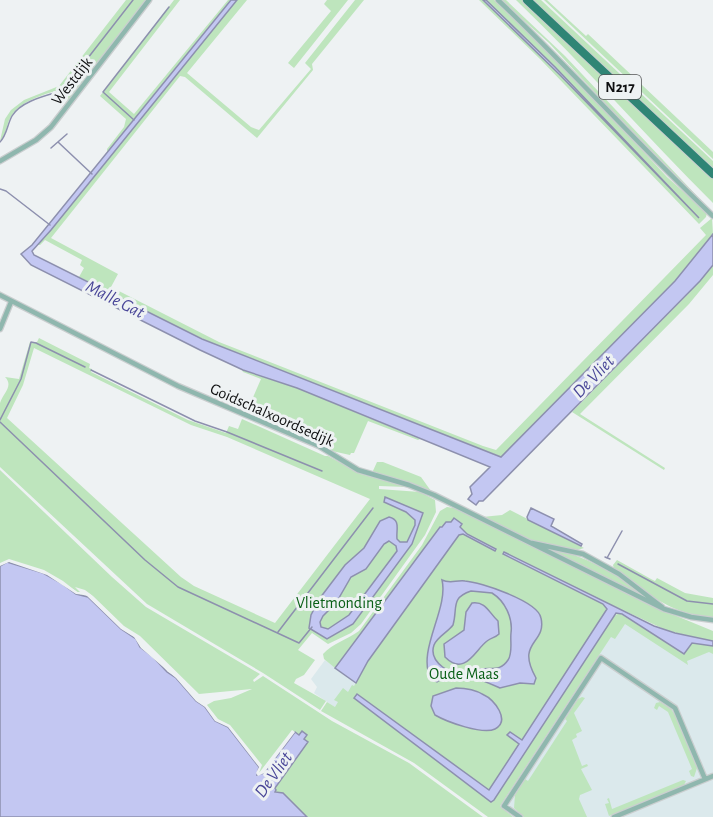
<svg xmlns="http://www.w3.org/2000/svg" width="713" height="817" font-family="'Alegreya Sans',sans-serif">
<style>
.built{fill:#dbe9ec}
.green{fill:#bee5bd;fill-rule:evenodd}
.water{fill:#c3c7f2;stroke:#8d90ae;stroke-width:1.5;fill-rule:evenodd}
.pier{fill:#eef2f3}
.lines{fill:none;stroke-linecap:round;stroke-linejoin:round}
.stream{stroke:#8d90ae;stroke-width:1.5}
.street-casing{stroke:#cacecf;stroke-width:7}
.primary-casing{stroke:#cacecf;stroke-width:10}
.street{stroke:#8fb7ae;stroke-width:4.5}
.primary{stroke:#2f8575;stroke-width:8}
.labels{text-anchor:middle;dominant-baseline:central;stroke-width:6;stroke-linejoin:round;paint-order:stroke}
.shield{fill:#eef2f3;stroke:#515354;stroke-width:1.5}
.shield-label{font-size:15px;font-weight:bold;fill:#0e0f10}
.street-label{font-size:16px;fill:#0e0f10;stroke:#eef2f3}
.park-label{font-size:16px;fill:#095f16;stroke:#eef2f3}
.water-label{font-size:18px;font-style:italic;fill:#494698;stroke:#eef2f3}
</style>
<rect width="100%" height="100%" fill="#eef2f3"/>
<path class="built" d="M619,618L713,638V817H502L491,809Z
M325,660L356,683L339,710L314,693L317,687L311,679Z"/>
<path class="green" d="M126,0H146L68,101L66,102L62,92L59,93L58,90C43,95 21,101 12,115C6,123 7,134 0,141L5,119L11,110L24,100L59,86Z
M174,0H180L109,92L134,114L228,0H231L107,153V149L124,127L126,119L100,96Z
M237,0H247L187,73L251,127L259,130L311,69L305,63L355,0H364L312,64L313,70L257,138L185,77L180,76L51,238L118,274L111,287L219,342L483,446L496,450L706,235L700,228L712,218L713,234L675,281L502,457L223,348L175,326L79,277L84,268L80,265L82,260L45,240L40,245H37L51,230Z
M327,0H348L294,68L288,63L331,11L324,4Z
M479,0H494L575,78L667,177L707,213L706,217L699,224L540,59Z
M501,0H506L565,56L713,213L627,127L549,43Z
M516,0H522L713,179V203C646,136 584,65 516,0Z
M532,0H541L713,161V170Z
M544,0H547L586,36L588,34L713,152V159Z
M713,265V275L689,304L580,414L665,468L664,470L572,412L687,295Z
M39,338L90,364L89,368L92,369L91,372L188,420L226,433L229,426L238,429L242,419L325,456H328L361,474L407,487L379,486V489L420,492L435,500L436,512L425,535L361,624L351,633L328,644L312,633L298,650L315,660L304,675L296,679L294,683L326,701L320,710L263,673L147,604L0,467C0,451 0,416 0,403C3,393 14,386 5,377L19,379L30,342H37ZM34,348L191,425L227,437L370,499L275,623L194,586L181,577L7,418L23,385Z
M242,370L297,388L420,439L418,440L368,421L354,453H351L350,455L332,451L291,431L287,427L247,411L261,379L243,372Z
M377,462H383L421,477L431,491L372,473Z
M0,470L112,577L146,607L260,674L253,680L254,682L263,676L332,721L409,763L483,817H303L277,798L259,772L215,724L205,706L214,701L231,698L252,689L199,694L140,636L124,626L93,596L85,590L75,587L86,598C66,583 26,559 0,566Z
M447,507L454,508L473,517L645,603L713,631V641L668,631L612,605L614,616L619,613L684,654L692,643L713,646V654L709,652L687,661L688,665L625,624L615,639L611,637L500,806L513,817H488L414,763L321,711L327,702L335,707L338,702L334,700L343,688L348,692L352,685L354,686L368,659L461,530L460,527L462,524L451,522L440,527L335,668L324,659L323,654C333,643 347,640 359,631L422,545L440,511Z
M510,510L584,548L574,551L529,540L482,517L502,515Z
M538,545C587,555 617,574 656,603Z
M617,560L651,579L655,581L657,578L685,593L713,598V618C668,613 649,594 614,569L613,565Z
M582,697L585,698L574,713L582,731L576,734L577,737L572,740L582,766L587,764L588,766L581,769L592,790L580,795L579,799L587,817H524L514,808L515,795L525,779L528,781L567,721L565,719L578,699Z
M660,702L671,709L675,715L697,768L694,777L691,776L689,771L692,769L668,712L659,706L657,710L654,708L656,703Z
M683,780L686,781L684,785L609,816L605,804L609,803L607,799L609,798L612,809Z"/>
<path class="water" d="M231,0H237L51,230L32,251L34,255L202,339L501,457L675,281L713,234V265L700,281L483,501H479L476,505L468,499L472,494L470,487L490,467L297,388L243,370L200,350L31,265L21,254L32,245Z
M483,0H486L555,67L699,218L560,75Z
M385,497L423,513L412,544L353,624L327,639L309,628L311,615L320,598L345,565L364,548L380,521L389,517C401,520 396,529 397,539L400,542H407L415,525V520L406,512L384,502ZM389,541L396,546L397,551L349,615L328,629L321,627L320,622L323,616L336,603L351,577L366,569L384,544Z
M531,508L554,519L551,526L582,544L581,546L528,520L527,517Z
M454,518L462,524L460,527L467,534L496,549L495,551L463,534L459,535L368,661L356,683L335,668L440,527H442L446,522H451Z
M504,552L654,626L675,633L713,641V646L692,643L684,654L622,614L616,613L494,800L491,802L354,698L357,694L489,790L519,744L507,735L510,732L522,740L607,609L603,604L503,554Z
M7,562L43,573L61,583L76,594L88,597L121,629L136,639L140,647L153,657L167,672L176,678L196,701L205,707L215,721L228,727L259,767L257,775L264,773L295,732L299,735L302,731L307,735L304,739L308,742L275,788L276,790L275,792L283,793L307,817H0V566Z
M442,580C450,584 456,580 465,581C480,582 538,601 541,618C547,644 515,641 536,678L534,684L520,683L500,688C480,679 457,668 437,682L431,679C416,651 449,609 442,580ZM471,591L492,593C505,601 513,618 511,633C510,641 513,653 508,660C500,672 492,667 480,669C475,670 471,673 467,674C452,677 428,662 434,645C437,637 448,632 453,625C458,608 450,598 471,591Z
M472,603C486,601 489,613 498,621L499,634C495,638 492,637 487,641C475,650 465,677 445,657L444,644L464,630L466,612Z
M456,688C465,688 476,690 484,695C494,699 511,721 495,729C483,735 447,722 435,715L431,706L433,696Z"/>
<path class="pier" d="M9,559L44,570L63,581L77,592H85L90,594L123,626L138,637L143,645L155,655L169,670L178,676L198,699L207,705L218,719L230,725L262,765L259,773L292,730L295,732L264,773L258,776L256,773L259,767L228,727L215,721L205,707L196,701L176,678L141,648L134,637L121,629L86,595L76,594L47,575L9,562L0,566V563Z"/>
<g class="lines">
<path class="stream" d="M63,90L133,0
M134,120L103,92L169,7
M0,142C7,135 7,125 12,116C20,102 44,96 58,92
M58,142L92,174
M51,148L67,134
M0,189L6,191L50,225
M91,370L195,421L227,432L322,471
M0,420L21,379L31,342L36,343L85,367
M0,422L145,560L178,587L299,643L312,627
M605,557L610,559
M607,558L622,531
M618,564L687,601L713,604
M278,632L373,508"/>
<defs>
<path id="street" d="M498,0C572,70 639,146 713,216
M0,161L36,140L51,127L149,0
M0,295L178,386L319,446L358,470L409,485L434,495L664,609L691,617L713,620
M0,329L11,302
M532,543L583,554L619,574L662,607
M520,817L504,806L601,658L675,708L705,779
M614,817L713,776"/>
<path id="primary" d="M527,0L713,174"/>
</defs>
<use href="#street" class="street-casing"/>
<use href="#primary" class="primary-casing"/>
<use href="#street" class="street"/>
<use href="#primary" class="primary"/>
</g>
<g class="labels">
<rect class="shield" x="599" y="75" width="42" height="24" rx="4.5"/>
<g class="shield-label">
<text x="620" y="87">N217</text>
</g>
<g class="street-label">
<text transform="translate(72 81) rotate(-52)">Westdijk</text>
<text transform="translate(272 415) rotate(24)">Goidschalxoordsedijk</text>
</g>
<g class="park-label">
<text x="339" y="603">Vlietmonding</text>
<text x="464" y="674">Oude Maas</text>
</g>
<g class="water-label">
<text transform="translate(115 300) rotate(27)">Malle Gat</text>
<text transform="translate(594 377) rotate(-46)">De Vliet</text>
<text transform="translate(274 775) rotate(-54)">De Vliet</text>
</g>
</g>
</svg>
